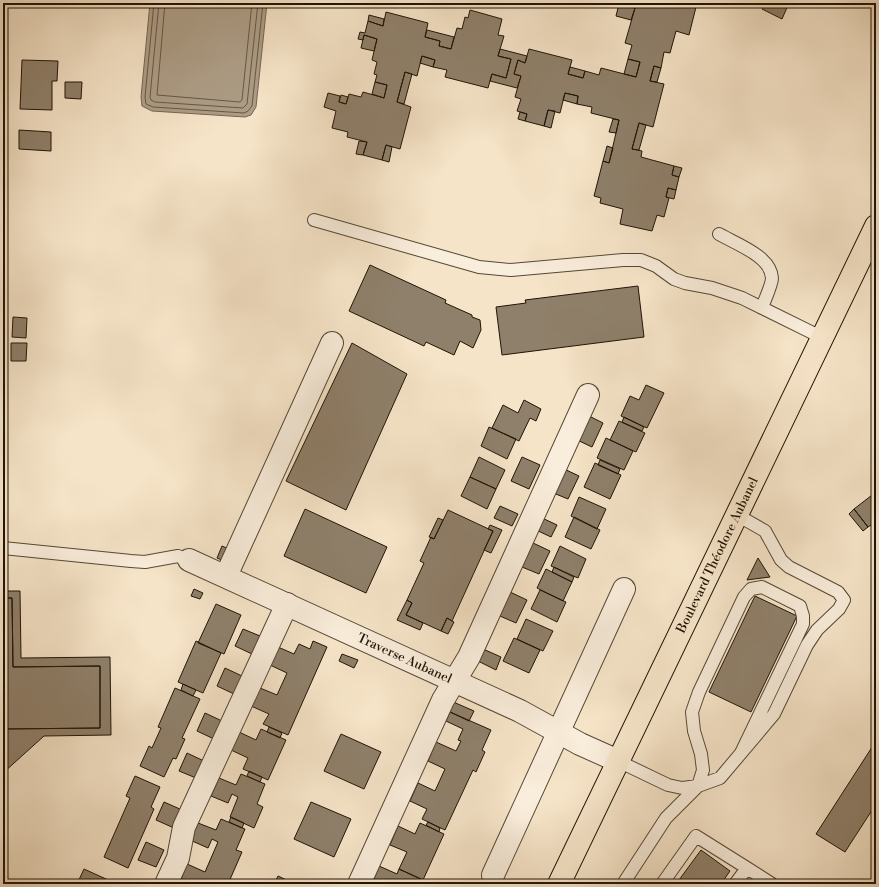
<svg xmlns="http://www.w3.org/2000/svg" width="879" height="887" font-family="'Libre Bodoni',serif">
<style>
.water{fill:#ad9d86;stroke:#746653}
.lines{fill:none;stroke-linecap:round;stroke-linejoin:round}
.shore{stroke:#665846;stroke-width:1}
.building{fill:#8f806b;stroke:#1f1406}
.service-casing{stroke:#554836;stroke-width:14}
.minor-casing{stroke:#554836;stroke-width:24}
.primary-casing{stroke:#1f1406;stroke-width:24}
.service{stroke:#f9eddb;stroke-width:12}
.minor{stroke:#f9eddb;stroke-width:22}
.primary{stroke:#f6e4c8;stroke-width:22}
.labels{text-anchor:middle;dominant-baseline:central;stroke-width:3.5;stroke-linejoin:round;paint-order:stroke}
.street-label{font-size:13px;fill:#1f1406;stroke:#f9eddb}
</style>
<rect width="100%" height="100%" fill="#f6e4c8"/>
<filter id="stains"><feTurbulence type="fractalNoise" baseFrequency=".005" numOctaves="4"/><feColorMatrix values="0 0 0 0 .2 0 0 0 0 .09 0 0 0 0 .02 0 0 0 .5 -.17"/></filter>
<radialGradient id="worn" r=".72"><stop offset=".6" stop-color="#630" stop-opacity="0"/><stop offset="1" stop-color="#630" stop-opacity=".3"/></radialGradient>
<path class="water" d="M150,3H267L256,107L251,115L245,117L152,111L142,106L141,97Z"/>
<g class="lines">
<path class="shore" d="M154,3L145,97L146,104L153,107L244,113L248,111L252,106L263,3
M159,3L150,97L151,100L155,102L243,108L247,104L258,3
M165,3L157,95L240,102L242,100L252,3"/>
</g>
<path class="building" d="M620,3H697L689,35L676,31L670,53L664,52L661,68L654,66L650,81L664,84L653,127L639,123L632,149L642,151L641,157L674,166L672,175L679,177L676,190L668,188L666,197L669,198L664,217L657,215L652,231L620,224L623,209L600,203L601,198L594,196L603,161L609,163L619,120L591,113L592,107L577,104L578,96L565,93L560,113L548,110L544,126L525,121L527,114L517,111L521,99L515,97L521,76L514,74L518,60L525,63L529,49L572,60L568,74L583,78L585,71L599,75L601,68L636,77L640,62L628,59L632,45L625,43L635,8L619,4Z
M765,3H789L782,19L762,9Z
M619,4L635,8L631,20L616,16Z
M470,10L502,19L498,35L504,36L498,56L511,59L506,78L492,74L488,88L445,77L447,70L433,67L435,60L422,56L417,76L405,72L397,102L411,107L400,149L386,145L382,160L363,155L367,142L347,137L348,132L332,128L336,111L324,107L328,93L340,96L339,102L346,104L349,94L361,97L363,92L384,98L387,85L375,82L377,75L374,74L377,62L372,60L377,39L364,35L363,40L358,39L360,32L365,33L368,21L383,26L386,12L428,23L425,37L440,41L439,46L451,49L457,28L462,29L465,17L468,18Z
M369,15L384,19L383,26L368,21Z
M427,30L454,37L451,49L439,46L440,41L425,37Z
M364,35L377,39L374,51L361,48Z
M500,49L527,56L525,63L518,60L514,74L521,76L517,88L490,81L492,74L506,78L511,59L498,56Z
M422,56L435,60L433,67L420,63Z
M628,59L640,62L636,77L624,74Z
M22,60L58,61L57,81H52V110L20,109Z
M654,66L661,68L657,82L650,81Z
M570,67L585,71L583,78L568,74Z
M405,72L412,74L404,104L397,102Z
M65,82H82L81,99L65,98Z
M375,82L387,85L384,98L372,94Z
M565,93L578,96L577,104L563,100Z
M341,95L348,97L346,104L339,102Z
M548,110L555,111L551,128L544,126Z
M520,112L527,114L525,121L518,119Z
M613,119L619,120L616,133L609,132Z
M639,123L646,125L639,150L632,149Z
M19,130L51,132V151L19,149Z
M359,141L367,142L363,155L356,154Z
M386,145L392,147L389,162L382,160Z
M607,146L613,148L609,163L603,161Z
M674,166L682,168L679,177L672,175Z
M668,188L676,190L674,199L666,197Z
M370,265L446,300L445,303L472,315V317L480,320L481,330L473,348L460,341L454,355L426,342L424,346L349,311Z
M638,286L644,337L502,355L496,307L526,303L525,300Z
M13,317L27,318L26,338L12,337Z
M11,343H27L26,361H11Z
M352,343L407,374L346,510L286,481Z
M646,385L664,393L647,428L621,416L630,396L639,400Z
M524,400L541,409L536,421L530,418L519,441L492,428L503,405L518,413Z
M587,415L603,423L592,447L575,439Z
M624,417L644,427L642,431L622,422Z
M619,421L645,433L636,452L610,440Z
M489,427L516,439L507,459L481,446Z
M606,438L633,451L624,470L597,458Z
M479,457L505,470L496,489L470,477Z
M522,457L540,465L529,489L511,481Z
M600,460L620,469L618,474L598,465Z
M595,463L621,475L610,499L584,487Z
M562,468L579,476L568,499L551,492Z
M470,477L496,489L487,509L461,496Z
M876,492V531L871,525L868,527L854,509Z
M579,497L606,509L597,529L571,516Z
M500,506L518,514L512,526L494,518Z
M305,509L387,547L366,593L284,556Z
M854,509L868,527L863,531L849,514Z
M448,510L493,531L452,621L447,618L441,631L406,615L412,603L407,600L424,563L420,561L431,537L434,539Z
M540,517L557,525L551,537L534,529Z
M574,517L600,530L591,549L565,537Z
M438,518L443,520L434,539L429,537Z
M490,525L502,530L491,553L484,550L493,531L488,529Z
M533,543L550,551L539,574L522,567Z
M222,546L229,549L224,561L217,558Z
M560,546L586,559L578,578L551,566Z
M758,558L770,577L747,580Z
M554,567L574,577L572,582L552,572Z
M546,569L572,582L563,601L537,588Z
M194,589L203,593L200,599L191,596Z
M540,590L566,602L557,622L531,609Z
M3,591H20L21,658L110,657L111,735L44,736L3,773V729L100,728V666L13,667L12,598H3Z
M510,592L527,600L516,623L500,616Z
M755,596L797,616L751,712L709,692Z
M3,598H12L13,667L100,666V728L3,729Z
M407,600L412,603L406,615L423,623L420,630L397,620Z
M216,604L241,615L224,654L198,643Z
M447,618L454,622L448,634L441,631Z
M526,619L553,631L543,651L517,639Z
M243,629L260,636L252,654L235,646Z
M514,638L540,650L529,673L503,661Z
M196,641L221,653L203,693L178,682Z
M313,641L327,647L288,735L263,724L269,714L251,706L260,688L277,695L287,673L270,665L278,647L294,654L299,644L310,649Z
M483,649L501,657L496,670L478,661Z
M342,654L358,660L354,668L339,661Z
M225,668L242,676L234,694L217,686Z
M183,684L196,690L193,696L181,690Z
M175,688L200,699L182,738L185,739L176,759L173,758L164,777L140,766L149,746L152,748L161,728L158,727Z
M451,701L474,711L469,721L450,712L449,713L446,711Z
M450,712L491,730L482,750L485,752L476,772L473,770L445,830L422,819L427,809L410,801L418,783L435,791L445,769L428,761L436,742L456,751L461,741L458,740L463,729L446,721Z
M205,713L222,721L214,739L197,731Z
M269,727L282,733L280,738L267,732Z
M261,729L286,740L268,780L243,769L248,758L231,750L239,732L256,740Z
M341,734L381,752L364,789L324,771Z
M876,741V804L845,852L816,834Z
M187,753L204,761L196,778L179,771Z
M249,771L262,777L260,782L247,776Z
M241,774L265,784L257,804L263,807L254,828L230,817L238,797L232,794L228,803L211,796L219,778L236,785Z
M135,776L160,787L151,807L154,809L128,868L104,857L130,798L126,796Z
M164,802L182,810L174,828L156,820Z
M311,802L351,819L334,857L294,839Z
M231,817L244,823L242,828L229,822Z
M221,819L245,829L236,850L242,852L228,884H185L180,882L187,864L205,872L218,842L212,839L208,848L190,840L198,823L216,830Z
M428,822L440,828L439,832L426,825Z
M420,823L444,834L423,880L399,869L407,852L390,845L398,826L415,834Z
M146,842L164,850L156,867L138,860Z
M701,850L730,871L721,884H676Z
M379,866L397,874L399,869L423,880L421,884H372Z
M84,869L117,884H77Z
M278,876L295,884H274Z"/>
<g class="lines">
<defs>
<path id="service" d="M314,220L479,267L511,270L623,260H641L656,266L674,279L685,283L712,288L742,298L823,338
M719,234C736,244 771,256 772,278C772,285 764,301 762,308
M3,548L131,561L145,562L178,556L189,560
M618,761L668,785L682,788L698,786L720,778L774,714L807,645L817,630L839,609L844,600L838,592L789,567L781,560L765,531L737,515
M623,884L666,818L698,786L703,770L701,754L694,731L692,712L699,692L744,597L751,589L762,587L800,606L803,616V624L741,753
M662,884L696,836L747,868
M735,884L747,868L772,884"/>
<g id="minor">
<path id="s1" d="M189,560L520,711L580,744L618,761"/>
<path d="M226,576L332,343"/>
<path d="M493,875L624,589"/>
<path d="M166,884L178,858L184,827L287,604"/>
<path d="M359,884L443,700L469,657L588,395"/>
</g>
<g id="primary">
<path id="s2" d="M559,884L876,226"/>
</g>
</defs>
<use href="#service" class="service-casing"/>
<use href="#minor" class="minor-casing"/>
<use href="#primary" class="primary-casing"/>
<use href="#service" class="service"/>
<use href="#minor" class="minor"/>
<use href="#primary" class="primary"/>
</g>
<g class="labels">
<g class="street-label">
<text stroke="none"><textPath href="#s2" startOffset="365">Boulevard Théodore Aubanel</textPath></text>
<text stroke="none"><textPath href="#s1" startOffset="237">Traverse Aubanel</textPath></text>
</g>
</g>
<rect width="879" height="887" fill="none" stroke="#f6e4c8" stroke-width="16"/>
<rect x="4" y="4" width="871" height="879" fill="none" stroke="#1f1406" stroke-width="2"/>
<rect x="8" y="8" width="863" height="871" fill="none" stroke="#1f1406"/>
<rect width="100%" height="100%" filter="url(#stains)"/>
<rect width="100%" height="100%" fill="url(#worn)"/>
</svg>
